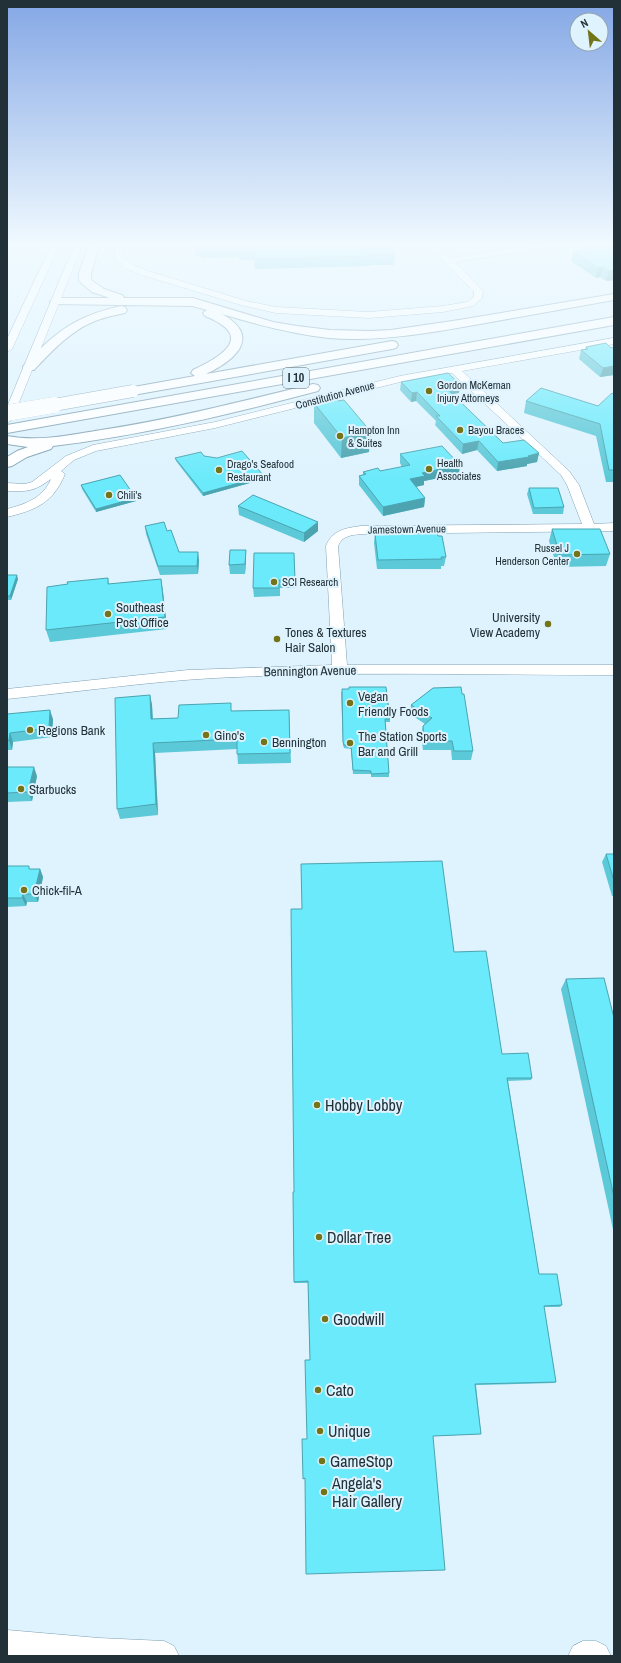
<svg xmlns="http://www.w3.org/2000/svg" width="621" height="1663" font-family="'Archivo Narrow',sans-serif">
<style>
.lines{fill:none;stroke-linecap:round;stroke-linejoin:round}
.minor-casing{stroke:#81a1b3;stroke-width:1}
.highway-casing{stroke:#81a1b3;stroke-width:2}
.minor{fill:#fff;fill-rule:evenodd}
.highway{fill:#fff;fill-rule:evenodd}
.highway-bridge-far1-casing{stroke:#81a1b3;stroke-width:13;stroke-linecap:butt}
.highway-bridge-casing{stroke:#81a1b3;stroke-width:16;stroke-linecap:butt}
.highway-bridge-far1{stroke:#fff;stroke-width:12}
.highway-bridge{stroke:#fff;stroke-width:16}
.wall{fill:#5cc9d8}
.shaded-wall{fill:#4ba4b0}
.building{fill:#6beafb;stroke:#4ba4b0}
.poi-dot{fill:#737317;stroke:#def3fe;stroke-width:1.5}
.labels{text-anchor:middle;dominant-baseline:central;stroke-width:4;stroke-linejoin:round;paint-order:stroke}
.far-poi-label{font-size:11px;fill:#223037;stroke:#def3fe;text-anchor:start}
.far-street-label{font-size:11px;fill:#223037;stroke:#def3fe}
.shield{fill:#def3fe;stroke:#5a6a73;stroke-width:1}
.shield-label{font-size:12px;font-weight:bold;fill:#223037}
.poi-label{font-size:13px;fill:#223037;stroke:#def3fe;text-anchor:start}
.street-label{font-size:13px;fill:#223037;stroke:#def3fe}
.near-poi-label{font-size:16px;fill:#223037;stroke:#def3fe;text-anchor:start}
</style>
<rect width="100%" height="100%" fill="#def3fe"/>
<g class="lines">
<defs>
<path id="minor" d="M51,246H59L12,349L7,352V339Z
M74,246H82L12,420L7,423V407Z
M114,246H122L123,256L131,264L148,271L246,301L276,307L369,312L443,306L467,302L474,297V292L429,246H438L450,258L527,246H548L544,248L455,262L483,291L482,298L473,306L443,312L369,318L276,313L241,305L142,275L125,268L116,259Z
M614,338V344L462,371L569,471L579,485L594,524L614,523V531L361,534C351,535 342,536 338,546L347,665H614V675C481,675 347,671 214,678C145,682 76,692 7,699V689L188,670L332,665L326,546C332,530 346,528 361,526L582,524L567,485L561,475L452,373L400,382L215,428L96,451L74,460L61,471L65,474C53,503 36,510 7,517V509C26,504 43,498 51,479C35,491 27,492 7,491V483L25,484L32,482L66,456L93,445L215,422L400,376Z
M7,1630L99,1638L164,1641L174,1646L179,1656H7Z
M583,1641H596L606,1646L611,1656H568L573,1646Z"/>
<path id="highway" d="M89,246H99L91,273V280L104,289L122,295L124,297L123,298H193L273,322L297,326L330,330L371,331L391,330L459,320L614,294V300C569,308 524,316 480,324C430,333 379,342 329,338C292,334 258,325 222,314C263,337 234,361 206,374L392,341L396,342L398,345L396,348L392,349L133,395L128,394L126,391L128,388L195,376L191,373L193,370C223,356 255,336 205,316L203,313L207,310L192,306L52,304L50,302L52,300L56,298H110L92,292L79,281V273Z
M121,306L125,307L127,310L125,313C115,315 105,317 95,321C70,331 52,351 34,370H24L23,367C27,360 34,355 40,349C66,324 86,314 121,306Z
M614,317V325L7,433V425Z
M313,384L318,385L320,388L318,391C231,414 143,435 53,446L51,449L27,457L12,466L7,467V457L17,451L28,447L7,444V436C39,442 70,435 101,430C173,419 243,401 313,384Z"/>
</defs>
<use href="#minor" class="minor-casing"/>
<use href="#highway" class="highway-casing"/>
<use href="#minor" class="minor"/>
<use href="#highway" class="highway"/>
<defs>
<path id="highway-bridge-far1" d="M48,406L133,391"/>
<path id="highway-bridge" d="M7,413L54,405"/>
</defs>
<use href="#highway-bridge-far1" class="highway-bridge-far1-casing"/>
<use href="#highway-bridge" class="highway-bridge-casing"/>
<use href="#highway-bridge-far1" class="highway-bridge-far1"/>
<use href="#highway-bridge" class="highway-bridge"/>
</g>
<path class="wall" d="M194,246H393L395,255L394,265H370V266L255,269L254,260H239V257L201,258V255L195,256Z
M598,246H614V280L606,281L600,277L596,278L571,261L573,251Z
M586,347L611,348L614,347V375L600,377L579,359L581,350L585,349Z
M401,382L460,384L459,393L453,394L503,443L539,453L537,462L527,464V466L497,471L477,450L462,454L435,425L436,421L416,401L411,402L400,390Z
M614,395V482H606L596,436L524,413L526,401L598,406Z
M314,403L369,452L341,458L314,423Z
M400,454L459,474L424,481V485L416,487L425,498L424,507L383,516L359,485V476L363,475V472L380,471L402,467L400,463Z
M204,456L264,479L203,496L176,461L175,458Z
M81,485L136,501L96,512L82,489Z
M529,488L564,507L563,514H533L527,494Z
M238,506L318,522V531L304,542L239,515Z
M145,526L167,531L179,552L199,560L198,574L160,575L146,534Z
M552,529L610,554L606,566L557,567L549,541Z
M375,534L438,536L446,557L444,566H441V569H377L374,543Z
M246,550V559L245,574H230L229,565Z
M294,553L295,588H280V596L254,597L253,588Z
M7,575L18,579L11,600H7Z
M108,578L109,584L161,579L167,629L50,642L46,630L68,584Z
M433,688L473,751L471,760H452L451,750H423L421,735L423,726L425,724L410,714L411,705Z
M349,689L390,719V722H385L389,773V777H371V774H353L351,749L344,748L343,745L341,692Z
M150,695L152,705L153,719L178,718L231,703V711L289,710L291,763L238,764L237,749L155,753L158,815L120,819L117,809Z
M7,714L53,719L52,737L13,742L12,750H7Z
M7,767L37,776L32,801L7,802Z
M606,854H614V896H612L602,862Z
M7,866L31,869H40L43,877L38,902H27L26,906L7,907Z
M454,952L502,1054L532,1078L531,1080L508,1081L539,1274L562,1305L560,1307H544L556,1382L554,1383L476,1385L481,1434H480L433,1436L305,1479H303L307,1439L310,1360L308,1283H294L293,1192H294Z
M566,979L614,1018V1234L561,989Z"/>
<path class="shaded-wall" d="M603,267L600,277L596,278L598,268Z
M614,270V280L606,281L609,271Z
M614,366V375L600,377L603,368Z
M460,384L459,393L444,395L445,387Z
M417,392L416,401L411,402L412,393Z
M371,432L369,452L341,458L342,438Z
M479,441L477,450L462,454L463,444Z
M539,453L537,462L527,464V466L497,471L498,462Z
M460,465L459,474L424,481V485L409,488L410,479L422,473Z
M264,476V479L203,496V493Z
M136,498V501L96,512V509Z
M425,498L424,507L383,516V507Z
M318,522V531L304,542V533Z
M246,550V559L245,574V564Z
M198,552L199,560L198,574L197,566Z
M17,575L18,579L11,600L10,596Z
M161,579L163,591L167,629L165,617Z
M150,695L152,705L153,730L151,719Z
M50,710L53,719L52,737L49,728Z
M10,733L13,742L12,750L9,740Z
M153,743L155,753L158,815L156,804Z
M34,767L37,776L32,801L28,792Z
M40,869L43,877L38,902L34,894Z
M23,894L27,902L26,906L22,898Z"/>
<path class="building" d="M200,246H393L395,255H370L371,256L254,259L255,249L239,250V247L200,248Z
M600,246H614V270L609,271L603,267L598,268L573,251Z
M606,343L611,348L614,347V366L603,368L581,350L588,349L586,347Z
M448,373L460,384L445,387L503,443L524,440L539,453L528,456L529,457L498,462L479,441L463,444L436,416H440L417,392L412,393L401,382Z
M541,388L598,406L612,393L614,395V470H609L600,424L526,401Z
M336,399L338,401L344,400L371,432L342,438L314,403Z
M442,446L460,465L422,473L425,476L410,479L425,498L383,507L359,476L366,474L363,472L378,468L380,471L410,465L400,454Z
M242,451L264,476L203,493L175,458L201,452L204,456L217,458Z
M120,475L136,498L96,509L81,485Z
M529,488H558L564,507L534,508Z
M253,495L318,522L304,533L238,506Z
M164,522L167,531L171,530L179,552H198L197,566H158L145,526Z
M552,529H600L610,554L560,555Z
M437,533L438,536H442L446,557H441L442,559L378,560L375,534Z
M230,550H246L245,564L229,565Z
M254,553H294L295,580H279V588H253Z
M7,575H17L10,596H7Z
M108,578V584L161,579L165,617L46,630L47,587L68,584L67,582Z
M349,687H386L390,719H385L389,773L371,774V771L353,770L351,745H344L343,742L342,689H349Z
M461,687L462,694H464L473,751H454L452,741H424L423,726L432,718L411,705L433,688Z
M150,695L151,719L178,718L179,705L231,703V711L289,710L290,753L237,754V739L153,743L156,804L117,809L115,698Z
M50,710L49,728L10,733L9,740L7,741V714Z
M7,767H34L28,792L7,793Z
M606,854H614V881Z
M442,861L454,952L486,951L502,1054L528,1053L532,1078H507L539,1274H557L562,1305L544,1306L556,1382L475,1384L481,1434L433,1436L445,1570L306,1574L305,1478L303,1479L302,1439H307L305,1360H310L308,1281L294,1282L293,1192H294L291,909H302L301,864Z
M7,866H29V869H40L34,894H23L22,898H7Z
M604,978L614,1018V1197L566,979Z"/>
<linearGradient id="sky" x2="0" y2="1"><stop stop-color="#84a7e5"/><stop offset="0.51" stop-color="#f0faff"/><stop offset="1" stop-color="#f0faff" stop-opacity="0"/></linearGradient>
<rect width="621" height="479" fill="url(#sky)"/>
<g class="poi-dot">
<circle cx="429" cy="391" r="4"/>
<circle cx="460" cy="430" r="4"/>
<circle cx="340" cy="436" r="4"/>
<circle cx="429" cy="469" r="4"/>
<circle cx="219" cy="470" r="4"/>
<circle cx="109" cy="495" r="4"/>
<circle cx="577" cy="554" r="4"/>
<circle cx="274" cy="582" r="4"/>
<circle cx="108" cy="614" r="4"/>
<circle cx="548" cy="624" r="4"/>
<circle cx="277" cy="639" r="4"/>
<circle cx="350" cy="703" r="4"/>
<circle cx="30" cy="730" r="4"/>
<circle cx="206" cy="735" r="4"/>
<circle cx="264" cy="742" r="4"/>
<circle cx="350" cy="743" r="4"/>
<circle cx="21" cy="789" r="4"/>
<circle cx="24" cy="890" r="4"/>
<circle cx="317" cy="1105" r="4"/>
<circle cx="319" cy="1237" r="4"/>
<circle cx="325" cy="1319" r="4"/>
<circle cx="318" cy="1390" r="4"/>
<circle cx="320" cy="1431" r="4"/>
<circle cx="322" cy="1461" r="4"/>
<circle cx="324" cy="1492" r="4"/>
</g>
<g class="labels">
<g class="far-poi-label">
<text x="437" y="385">Gordon McKernan<tspan x="437" dy="13">Injury Attorneys</tspan></text>
<text x="348" y="430">Hampton Inn<tspan x="348" dy="13">&amp; Suites</tspan></text>
<text x="468" y="430">Bayou Braces</text>
<text x="437" y="463">Health<tspan x="437" dy="13">Associates</tspan></text>
<text x="227" y="464">Drago's Seafood<tspan x="227" dy="13">Restaurant</tspan></text>
<text x="117" y="495">Chili's</text>
<text x="569" y="548" text-anchor="end">Russel J<tspan x="569" dy="13">Henderson Center</tspan></text>
<text x="282" y="582">SCI Research</text>
</g>
<g class="far-street-label">
<text transform="translate(335 395) rotate(-15)">Constitution Avenue</text>
<text transform="translate(407 529) rotate(-1)">Jamestown Avenue</text>
</g>
<rect class="shield" x="283" y="368" width="26" height="20" rx="3"/>
<g class="shield-label">
<text x="296" y="378">I 10</text>
</g>
<g class="poi-label">
<text x="116" y="607">Southeast<tspan x="116" dy="15">Post Office</tspan></text>
<text x="540" y="617" text-anchor="end">University<tspan x="540" dy="15">View Academy</tspan></text>
<text x="285" y="632">Tones &amp; Textures<tspan x="285" dy="15">Hair Salon</tspan></text>
<text x="358" y="696">Vegan<tspan x="358" dy="15">Friendly Foods</tspan></text>
<text x="38" y="730">Regions Bank</text>
<text x="214" y="735">Gino's</text>
<text x="358" y="736">The Station Sports<tspan x="358" dy="15">Bar and Grill</tspan></text>
<text x="272" y="742">Bennington</text>
<text x="29" y="789">Starbucks</text>
<text x="32" y="890">Chick-fil-A</text>
</g>
<g class="street-label">
<text transform="translate(310 671) rotate(-1)">Bennington Avenue</text>
</g>
<g class="near-poi-label">
<text x="325" y="1105">Hobby Lobby</text>
<text x="327" y="1237">Dollar Tree</text>
<text x="333" y="1319">Goodwill</text>
<text x="326" y="1390">Cato</text>
<text x="328" y="1431">Unique</text>
<text x="330" y="1461">GameStop</text>
<text x="332" y="1483">Angela's<tspan x="332" dy="18">Hair Gallery</tspan></text>
</g>
</g>
<rect width="621" height="1663" fill="none" stroke="#223037" stroke-width="16"/>
<g transform="translate(589 32) rotate(332)"><circle r="19" fill="#def3fe" stroke="#93a5ae"/>
<path d="M0-3L7 15L0 10L-7 15Z" fill="#737317"/>
<text y="-6" font-size="11" font-weight="bold" text-anchor="middle" fill="#223037">N</text>
</g>
</svg>
